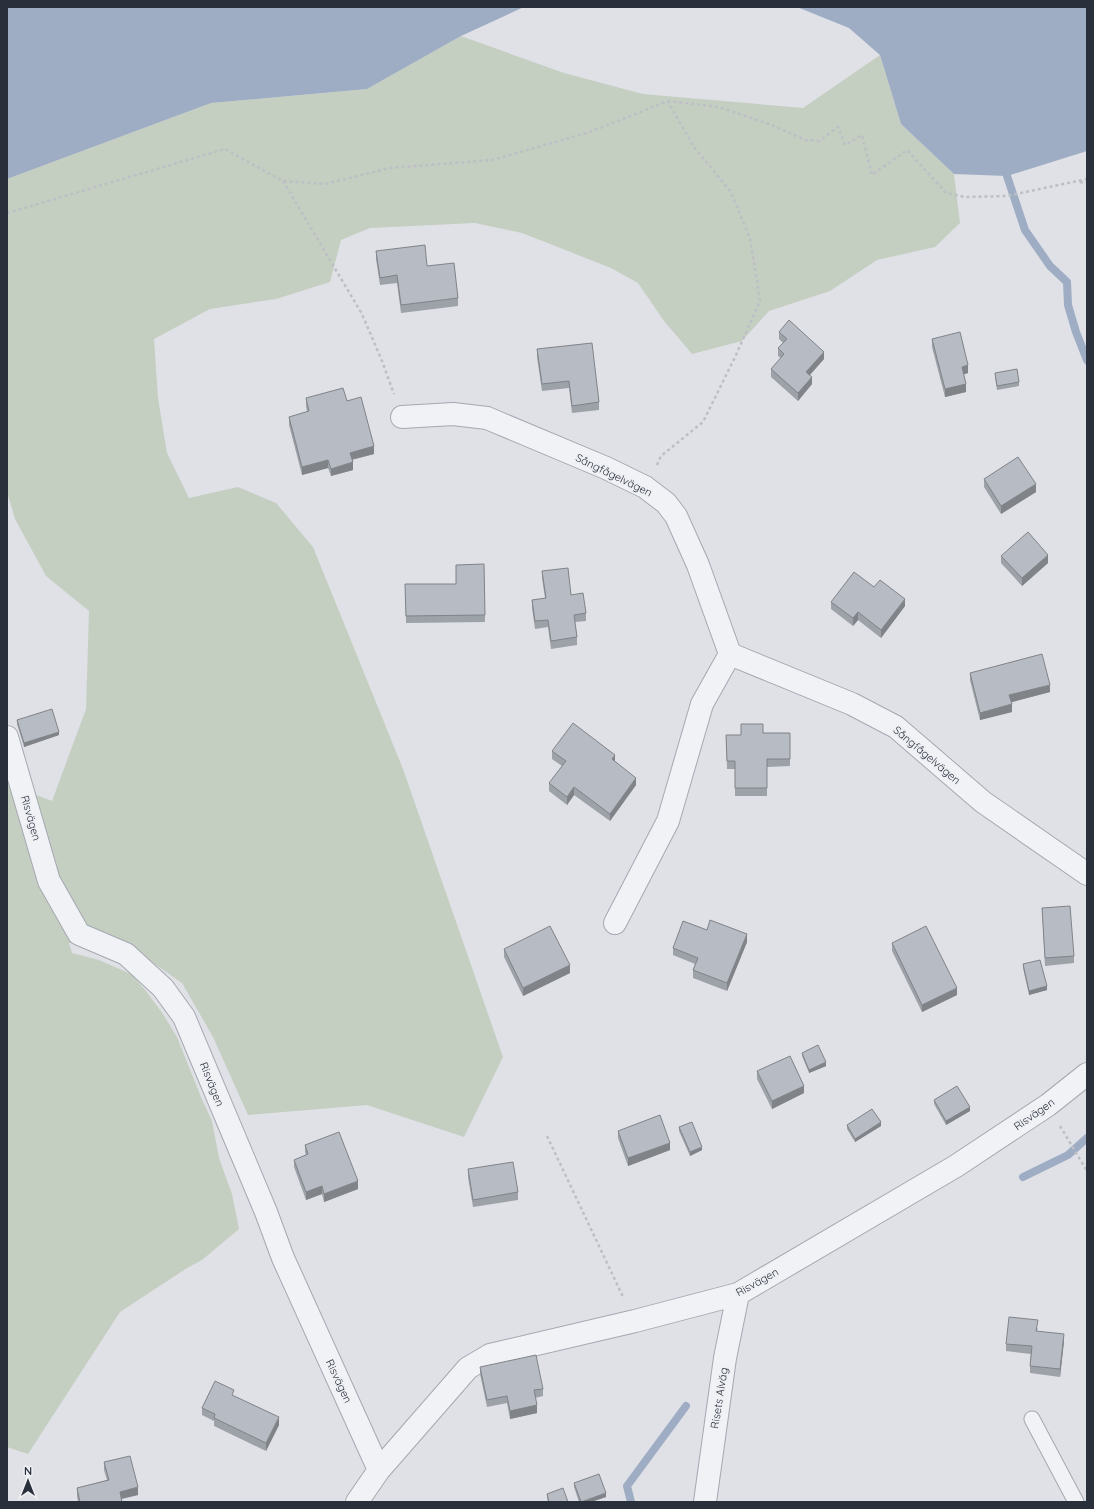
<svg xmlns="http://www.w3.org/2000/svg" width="1094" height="1509" font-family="Quicksand,sans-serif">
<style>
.green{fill:#c4cfc1}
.water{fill:#9eadc3}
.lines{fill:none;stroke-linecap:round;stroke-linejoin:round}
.stream{stroke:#9eadc3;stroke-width:8}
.service-casing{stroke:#a5a8b0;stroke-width:17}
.minor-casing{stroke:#a5a8b0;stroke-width:24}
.path{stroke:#bdbfc5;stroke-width:2.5;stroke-dasharray:3 3;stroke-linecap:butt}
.service{stroke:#f1f2f5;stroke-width:15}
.minor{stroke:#f1f2f5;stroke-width:22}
.wall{fill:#9da1a8}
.shaded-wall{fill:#808388}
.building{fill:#b7bbc3;stroke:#808388}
.labels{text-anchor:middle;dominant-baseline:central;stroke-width:4;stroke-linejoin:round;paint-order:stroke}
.street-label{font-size:11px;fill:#2a2f3c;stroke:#eef0f4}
</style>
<rect width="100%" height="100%" fill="#dfe1e7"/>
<path class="green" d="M461,36L564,73L643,94L803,108L880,55L901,124L954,174L960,223L935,247L877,260L830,291L769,311L742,341L692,354L664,321L638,283L611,268L522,233L475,223L370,228L341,240L330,282L276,299L210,309L154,339L158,398L167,453L189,498L238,487L276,503L313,547L403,769L503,1057L464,1137L367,1105L248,1115L213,1037L182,983L120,940L69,943L72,953L99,960L131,974L146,991L163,1014L177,1037L201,1097L212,1121L219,1158L232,1194L239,1229L202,1260L187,1268L120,1312L28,1454L7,1447V784L52,801L86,709L89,611L46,576L15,519L7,492V179L211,103L367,89Z"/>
<path class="water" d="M7,7H524L461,36L367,89L211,103L7,179Z
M797,7H1087V151L1007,176L954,174L901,124L880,55L849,28Z"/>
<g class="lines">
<path class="stream" d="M1007,176L1025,230L1050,266L1067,282L1068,305L1076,332L1087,360
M1023,1177L1068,1155L1087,1138
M631,1502L627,1486L686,1406"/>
<defs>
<path id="service" d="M1032,1419L1076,1502"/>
<path id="minor" d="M402,417L453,414L487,418L606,468L645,487L666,503L676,516L698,565L730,654
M7,737L49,881L79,934L126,954L163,988L184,1017L266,1212L283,1258L379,1470
M615,923L668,821L702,704L730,654L852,704L896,727L983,802L1087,874
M357,1502L379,1470L468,1368L490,1355L635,1321L738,1294L956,1166L1048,1105L1087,1074
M705,1502L725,1358L738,1294"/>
</defs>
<use href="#service" class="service-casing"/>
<use href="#minor" class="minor-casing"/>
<path class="path" d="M283,181L362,314L382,361L394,394
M1080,182L1087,183
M7,213L225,149L283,181L325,184L390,168L492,160L590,132L668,101L719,107L769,124L806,140L819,141L838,127L845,145L862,135L872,175L907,150L946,193L965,197L1007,196L1087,179
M657,465L661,456L703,422L736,355L760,301L757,280L750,239L731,192L694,147L668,102
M1060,1126L1087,1171
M547,1136L624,1299"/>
<use href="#service" class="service"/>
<use href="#minor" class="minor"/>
</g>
<path class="wall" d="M376,251L427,266L458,298V306L401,313L397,283L380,285L376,259Z
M779,332L824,359L810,375L812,384L798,401L771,377V369L781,358L778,356V348L783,343L779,339Z
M932,339L968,373L964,374L966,392L945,397L932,347Z
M537,349L599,402V410L572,413L569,388L542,391L537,357Z
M995,373L1019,382V386L997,390L995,377Z
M306,398L347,401L374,454L352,460L353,470L331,476L328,468L302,475L289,425V417L307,412L306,406Z
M984,479L1036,492L1001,514L984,487Z
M1001,556L1048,563L1022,586L1001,563Z
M484,564L485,622L406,623L405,584H456Z
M542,571L571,595L586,613V621L575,622L577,637V645L551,649L548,627L535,629L532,608V600L545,598L542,578Z
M874,587L905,606L881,638L858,620L853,626L831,609V602Z
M970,673L1050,692L1011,702L1012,712L980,720L970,680Z
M17,720L59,735L24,747L17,724Z
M763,733H790V766L767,767V796H735V769H727L726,735H741Z
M552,751L615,762L636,785L610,821L574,795L567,805L549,791V783L562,766L552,759Z
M1042,908L1074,956V963L1045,966Z
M707,930L747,942L727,991L693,978V970L695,964L673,955V948Z
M892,943L957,995L922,1012L892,951Z
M504,949L570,973L523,996L504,957Z
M1023,964L1047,990L1029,995L1023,968Z
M802,1053L826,1066L809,1073L802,1056Z
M757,1071L804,1093L772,1109L757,1079Z
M934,1100L970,1111L946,1125L934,1104Z
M847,1125L881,1126L855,1142L847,1129Z
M679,1127L702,1150L690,1156L679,1131Z
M618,1131L670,1150L628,1166L618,1138Z
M305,1145L358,1189L324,1202L322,1194L306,1200L294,1167V1160L306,1155L305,1152Z
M468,1169L518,1192V1200L473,1207L468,1177Z
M1038,1328L1037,1331L1064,1341L1060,1377L1030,1373V1366L1031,1354L1006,1351V1344Z
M480,1367L543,1389V1396L535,1398L537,1413L510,1419L507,1403L487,1407L480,1374Z
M234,1396L279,1425L266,1451L214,1426V1421L202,1415V1408Z
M104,1462L138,1495L122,1499V1502H78L77,1496V1488L107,1480L104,1470Z
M574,1483L606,1497L591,1502H579L574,1487Z
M547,1494L568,1502H548L547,1498Z"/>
<path class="shaded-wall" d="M824,352V359L806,379V372Z
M968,365V373L962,375V367Z
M812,377V384L798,401V393Z
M966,384V392L945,397V389Z
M374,446V454L350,460V453Z
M328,460V468L302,475V467Z
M353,462V470L331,476V469Z
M1036,484V492L1001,514V506Z
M1048,555V563L1022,586V578Z
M905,599V606L881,638V630Z
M858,612V620L853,626V618Z
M1050,685V692L1009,703V695Z
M1012,704V712L980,720V713Z
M59,732V735L24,747V743Z
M615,755V762L612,759Z
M636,778V785L610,821V814Z
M574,787V795L567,805V797Z
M747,934V942L727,991V983Z
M570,965V973L523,996V988Z
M1047,986V990L1029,995V991Z
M957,988V995L922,1012V1005Z
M826,1062V1066L809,1073V1070Z
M804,1086V1093L772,1109V1101Z
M970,1107V1111L946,1125V1121Z
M881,1122V1126L855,1142V1139Z
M670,1143V1150L628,1166V1158Z
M702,1147V1150L690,1156V1152Z
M358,1181V1189L324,1202V1194Z
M322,1186V1194L306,1200V1192Z
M1064,1334V1341L1060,1377V1369Z
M537,1405V1413L510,1419V1411Z
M279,1417V1425L266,1451V1443Z
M138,1487V1495L120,1499V1492Z
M606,1493V1497L591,1502H581Z"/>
<path class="building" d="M425,245L427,266L454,263L458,298L401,305L397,275L380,278L376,251Z
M789,320L824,352L806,372L812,377L798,393L771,369L784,354L778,348L787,339L779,332Z
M960,332L968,365L962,367L966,384L945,389L932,339Z
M592,343L599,402L572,406L569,381L542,384L537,349Z
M1017,369L1019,382L997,386L995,373Z
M343,388L347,401L361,397L374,446L350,453L353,462L331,469L328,460L302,467L289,417L309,411L306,398Z
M1018,457L1036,484L1001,506L984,479Z
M1028,532L1048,555L1022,578L1001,556Z
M484,564L485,615L406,616L405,584H456V565Z
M568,568L571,595L583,593L586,613L574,615L577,637L551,641L548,620L535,621L532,600L546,598L542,571Z
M854,572L874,587L880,580L905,599L881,630L858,612L853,618L831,602Z
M1042,654L1050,685L1009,695L1012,704L980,713L970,673Z
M52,709L59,732L24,743L17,720Z
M573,723L615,755L612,759L636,778L610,814L574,787L567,797L549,783L566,761L552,751Z
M741,724H763V733H790V759H767V788H735V761H727L726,735H741Z
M1070,906L1074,956L1045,958L1042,908Z
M710,920L747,934L727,983L693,970L698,958L673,948L683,921L707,930Z
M550,926L570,965L523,988L504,949Z
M926,926L957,988L922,1005L892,943Z
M1040,960L1047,986L1029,991L1023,964Z
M818,1045L826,1062L809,1070L802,1053Z
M790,1056L804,1086L772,1101L757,1071Z
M957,1086L970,1107L946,1121L934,1100Z
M872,1109L881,1122L855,1139L847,1125Z
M660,1115L670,1143L628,1158L618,1131Z
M692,1122L702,1147L690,1152L679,1127Z
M339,1132L358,1181L324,1194L322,1186L306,1192L294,1160L308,1154L305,1145Z
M513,1162L518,1192L473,1200L468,1169Z
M1009,1317L1038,1320L1036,1331L1064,1334L1060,1369L1030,1366L1032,1346L1006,1344Z
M536,1355L543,1389L534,1390L537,1405L510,1411L507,1396L487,1400L480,1367Z
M215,1381L234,1390L232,1395L279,1417L266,1443L214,1418L215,1414L202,1408Z
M130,1456L138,1487L120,1492L122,1502H80L77,1488L109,1480L104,1462Z
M599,1474L606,1493L581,1502L574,1483Z
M563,1488L568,1502H549L547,1494Z"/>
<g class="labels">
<g class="street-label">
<text transform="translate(614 475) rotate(26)">Sångfågelvägen</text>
<text transform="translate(927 755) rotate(40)">Sångfågelvägen</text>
<text transform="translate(31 818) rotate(74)">Risvägen</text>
<text transform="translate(212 1084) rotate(68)">Risvägen</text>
<text transform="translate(1034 1114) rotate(-35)">Risvägen</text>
<text transform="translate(757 1282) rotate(-29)">Risvägen</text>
<text transform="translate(339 1381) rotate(65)">Risvägen</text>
<text transform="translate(719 1398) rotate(-81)">Risets Alväg</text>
</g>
</g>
<rect width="1094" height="1509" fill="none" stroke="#2a2f3c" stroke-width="16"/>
<g transform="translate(28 1481)" stroke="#eef0f4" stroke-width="3" paint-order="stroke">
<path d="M0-3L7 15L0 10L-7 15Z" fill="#2a2f3c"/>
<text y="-6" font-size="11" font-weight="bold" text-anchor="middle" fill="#2a2f3c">N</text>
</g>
</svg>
